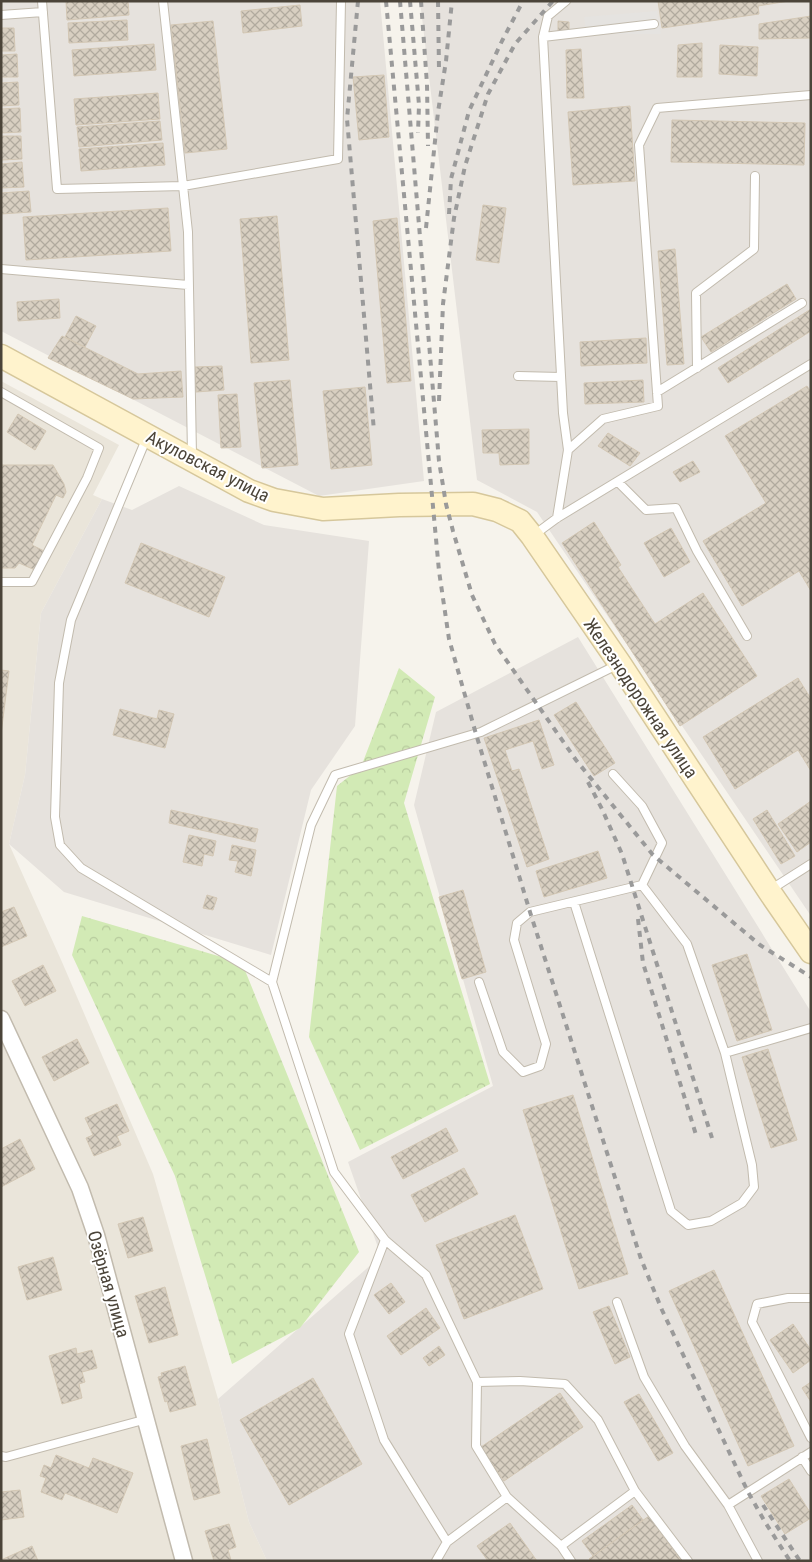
<svg xmlns="http://www.w3.org/2000/svg" width="812" height="1562" font-family="'Roboto Condensed',sans-serif">
<style>
.residential{fill:#eae5da}
.industrial{fill:#e6e2dd}
.forest{fill:url(#forest-crowns)}
.parking{fill:#e5e3e0}
.building{fill:url(#building-cross-hatch);stroke:#d3c7b4}
.lines{fill:none;stroke-linecap:round;stroke-linejoin:round}
.lane-casing{stroke:#c2bbae;stroke-width:10}
.street-casing{stroke:#c2bbae;stroke-width:19}
.secondary-casing{stroke:#d6c79b;stroke-width:25}
.lane{stroke:#fff;stroke-width:8}
.street{stroke:#fff;stroke-width:16}
.secondary{stroke:#fff3cd;stroke-width:22}
.rail{stroke:#9a9a9a;stroke-width:4;stroke-dasharray:6 6;stroke-linecap:butt}
.labels{text-anchor:middle;dominant-baseline:central;stroke-width:4;stroke-linejoin:round;paint-order:stroke}
.street-label{font-size:18px;fill:#4b4439;stroke:#fff}
</style>
<defs>
<pattern id="forest-crowns" width="20" height="18" patternUnits="userSpaceOnUse" patternTransform="scale(1.25)"><rect width="20" height="18" fill="#d2eab5"/><path d="M2 6a3 3 0 1 1 6 0M12 15a3 3 0 1 1 6 0" fill="none" stroke="#b6ca9c"/></pattern>
<pattern id="building-cross-hatch" width="8" height="8" patternUnits="userSpaceOnUse" patternTransform="scale(1.25)"><rect width="8" height="8" fill="#d8cfc1"/><path d="M0 0l8 8M0 8l8-8" fill="none" stroke="#b1aa9e"/></pattern>
</defs>
<rect width="100%" height="100%" fill="#f6f3ec"/>
<path class="residential" d="M1,381L119,445L93,495L102,499L41,613L25,775L9,844L62,962L153,1174L218,1399L249,1522L267,1561H1Z"/>
<path class="industrial" d="M1,1H380L424,481L319,496L1,331Z
M420,1H811V916L537,512L477,480Z
M179,486L264,525L369,541L355,726L311,790L271,955L64,892L9,844L25,775L41,613L102,499L132,510Z
M578,637L811,1012V1561H267L249,1522L218,1399L381,1256L348,1162L493,1086L414,805L436,712Z"/>
<path class="forest" d="M399,668L435,697L404,803L490,1084L360,1150L309,1037L337,786L361,767Z
M82,916L242,963L359,1252L300,1328L232,1364L175,1176L72,955Z"/>
<path class="parking" d="M657,11L661,34H586L584,17Z"/>
<path class="building" d="M66,1H128L129,15L67,20Z
M658,1H789L758,6L759,14L662,28Z
M300,5L302,26L243,33L241,11Z
M811,16V38L759,39V24Z
M127,20L128,40L69,43L68,23Z
M213,21L227,149L185,153L171,25Z
M558,21L569,22V32H558Z
M1,28H14L15,51H1Z
M702,43V77H677L678,45Z
M154,44L156,70L74,76L72,50Z
M720,45L758,47L757,76L719,74Z
M581,49L584,98H567L566,50Z
M17,54L18,77H1V55Z
M384,75L389,137L359,140L353,77Z
M18,82L19,105L1,106V83Z
M158,93L160,119L76,125L74,99Z
M630,106L635,181L573,185L568,112Z
M20,108L21,132L1,133V109Z
M672,120L805,123L804,165L671,162Z
M160,121L162,140L79,147L77,127Z
M1,136H21L22,159L1,160Z
M163,143L165,165L81,171L79,149Z
M22,162L24,187L1,188V164Z
M29,191L31,212L1,214V193Z
M483,205L506,208L499,263L476,260Z
M168,208L171,251L26,260L23,217Z
M277,216L289,360L251,363L240,219Z
M397,218L411,381L387,383L373,221Z
M675,249L684,364L667,365L658,251Z
M787,284L796,299L711,352L701,337Z
M59,299L60,318L18,321L17,302Z
M811,309V331L728,383L718,368Z
M76,316L96,326L85,347L65,337Z
M62,336L138,374L181,371L183,397L133,399L48,358Z
M646,338L647,363L581,366L580,342Z
M222,366L224,390L196,392L195,367Z
M290,380L298,465L262,468L254,383Z
M643,380L644,402L585,404L584,383Z
M807,386L811,392V591L799,571L742,606L703,541L766,503L725,436Z
M365,387L372,465L331,469L323,391Z
M237,394L241,447L221,448L218,395Z
M18,414L46,431L35,450L7,432Z
M529,429V464L500,465L499,453H483L482,430Z
M608,433L640,453L630,466L598,446Z
M693,461L700,472L680,482L673,472Z
M1,465H53L64,484L66,492L63,498L56,495L32,545L44,551L35,570L19,563L15,568H1Z
M594,522L621,565L618,567L655,624L703,593L757,676L680,726L562,543Z
M671,528L690,562L664,577L644,543Z
M141,543L225,577L209,617L125,583Z
M1,670L9,671L1,734Z
M798,678L811,699V771L798,750L735,789L703,737Z
M576,702L615,763L594,776L554,715Z
M120,709L157,719L159,710L174,714L165,748L113,735Z
M539,720L554,765L542,769L533,741L505,750L512,771L519,769L549,859L527,867L484,738Z
M811,801V842L797,852L778,824Z
M171,810L258,829L255,842L169,823Z
M767,810L795,856L781,864L753,819Z
M189,835L216,841L213,856L204,854L202,866L183,862Z
M232,845L256,850L251,876L235,872L238,861L229,860Z
M598,851L607,878L544,897L536,871Z
M463,890L486,972L462,979L439,897Z
M207,895L217,898L213,910L203,908Z
M14,907L27,936L1,947V912Z
M747,954L772,1030L737,1041L712,965Z
M43,965L56,991L25,1006L12,981Z
M77,1039L89,1063L54,1081L42,1057Z
M768,1049L797,1140L771,1148L742,1057Z
M573,1095L628,1274L579,1289L523,1110Z
M117,1104L129,1131L117,1136L121,1145L94,1156L86,1138L93,1135L85,1118Z
M446,1128L458,1151L403,1179L391,1157Z
M20,1139L35,1169L1,1187V1149Z
M464,1168L478,1194L425,1222L411,1195Z
M515,1215L543,1289L464,1319L436,1245Z
M143,1217L153,1251L128,1258L118,1224Z
M53,1257L62,1290L27,1300L18,1267Z
M714,1270L794,1446L748,1466L669,1291Z
M391,1283L405,1302L389,1314L374,1295Z
M165,1287L178,1335L149,1343L135,1296Z
M609,1306L630,1357L615,1364L593,1312Z
M426,1308L440,1328L401,1355L387,1336Z
M793,1324L811,1350V1360L793,1373L770,1340Z
M439,1346L445,1355L429,1366L423,1358Z
M76,1348L77,1354L92,1350L97,1368L82,1372L85,1382L79,1384L82,1398L62,1404L49,1356Z
M185,1366L196,1405L170,1412L167,1401L165,1402L158,1377L162,1376L161,1373Z
M313,1378L362,1464L289,1505L240,1420Z
M811,1382V1402L802,1388Z
M560,1393L583,1427L504,1481L481,1447Z
M639,1394L673,1453L658,1461L624,1402Z
M207,1439L220,1493L194,1500L181,1446Z
M56,1455L89,1468L93,1458L133,1473L117,1513L65,1493L62,1500L41,1492L46,1478L40,1476L44,1465L51,1468Z
M789,1479L811,1514V1518L785,1534L761,1496Z
M20,1490L24,1517L1,1520V1492Z
M632,1505L643,1520L593,1556L582,1541Z
M649,1516L681,1561H591L589,1559Z
M510,1523L537,1561H488L477,1546Z
M229,1524L236,1547L228,1550L231,1560L214,1561L205,1531Z
M32,1546L38,1561H1V1560Z"/>
<g class="lines">
<defs>
<path id="lane" d="M42,1L57,189L183,186L338,159L341,1
M163,1L188,232L192,455
M1,15L43,12
M543,37L654,24
M1,269L188,285
M697,368L696,293L754,249L755,176
M518,376L561,377
M1,392L99,448L87,478L32,582H1
M657,392L802,303
M147,437L71,620L59,683L55,817L60,845L81,868L272,982L311,825L335,775L481,732L619,664
M568,450L603,419L658,406L639,145L657,108L811,95
M618,482L646,510L676,508L697,551L747,636
M557,518L568,450L563,413L543,37L548,16L566,1
M534,535L557,518L811,364
M613,774L642,806L662,843L642,885
M770,890L811,864
M574,902L671,1211L688,1225L711,1221L742,1203L754,1187L752,1165L725,1053
M272,982L334,1172L385,1240L426,1275L477,1382L476,1446L507,1497L561,1546L571,1561
M479,982L503,1052L523,1072L540,1066L546,1044L514,940L517,923L530,912L642,885L687,944L725,1053L811,1028
M385,1240L349,1334L384,1440L447,1542
M811,1298H788L757,1304L752,1322L811,1438
M617,1302L644,1377L685,1446L728,1505
M477,1382L520,1381L565,1384L598,1420L635,1491
M1,1456L6,1457L147,1419
M802,1457L811,1471
M561,1546L635,1491L688,1561
M436,1561L447,1542L507,1497
M758,1561L728,1505L811,1452"/>
<path id="street" d="M1,1019L80,1188L96,1235L184,1561"/>
<path id="secondary" d="M1,356L249,491L274,500L323,509L399,505L473,504L497,510L520,521L532,536L620,664L769,891L811,952"/>
</defs>
<use href="#lane" class="lane-casing"/>
<use href="#street" class="street-casing"/>
<use href="#secondary" class="secondary-casing"/>
<use href="#lane" class="lane"/>
<use href="#street" class="street"/>
<use href="#secondary" class="secondary"/>
<path class="rail" d="M358,1L347,119L374,431
M386,1L439,571L449,639L476,734L530,912L641,1259L662,1310L748,1492L765,1522L790,1561
M400,1L439,461L446,504L453,531L472,595L495,644L576,760L653,855L760,945L811,977
M410,1L419,105L418,133
M421,1L427,84L428,146
M438,1L439,70
M449,214L451,179L469,111L502,41L523,1
M426,228L438,112L446,61L452,1
M439,401L443,304L454,218L465,166L488,94L515,44L553,1
M588,782L602,809L622,854L712,1138
M638,919L643,963L697,1138
M763,1505L800,1561"/>
</g>
<g class="labels">
<g class="street-label">
<text transform="translate(208 466) rotate(27)">Акуловская улица</text>
<text transform="translate(641 698) rotate(56)">Железнодорожная улица</text>
<text transform="translate(109 1284) rotate(74)">Озёрная улица</text>
</g>
</g>
<rect width="812" height="1562" fill="none" stroke="#4b4439" stroke-width="5"/>
</svg>
